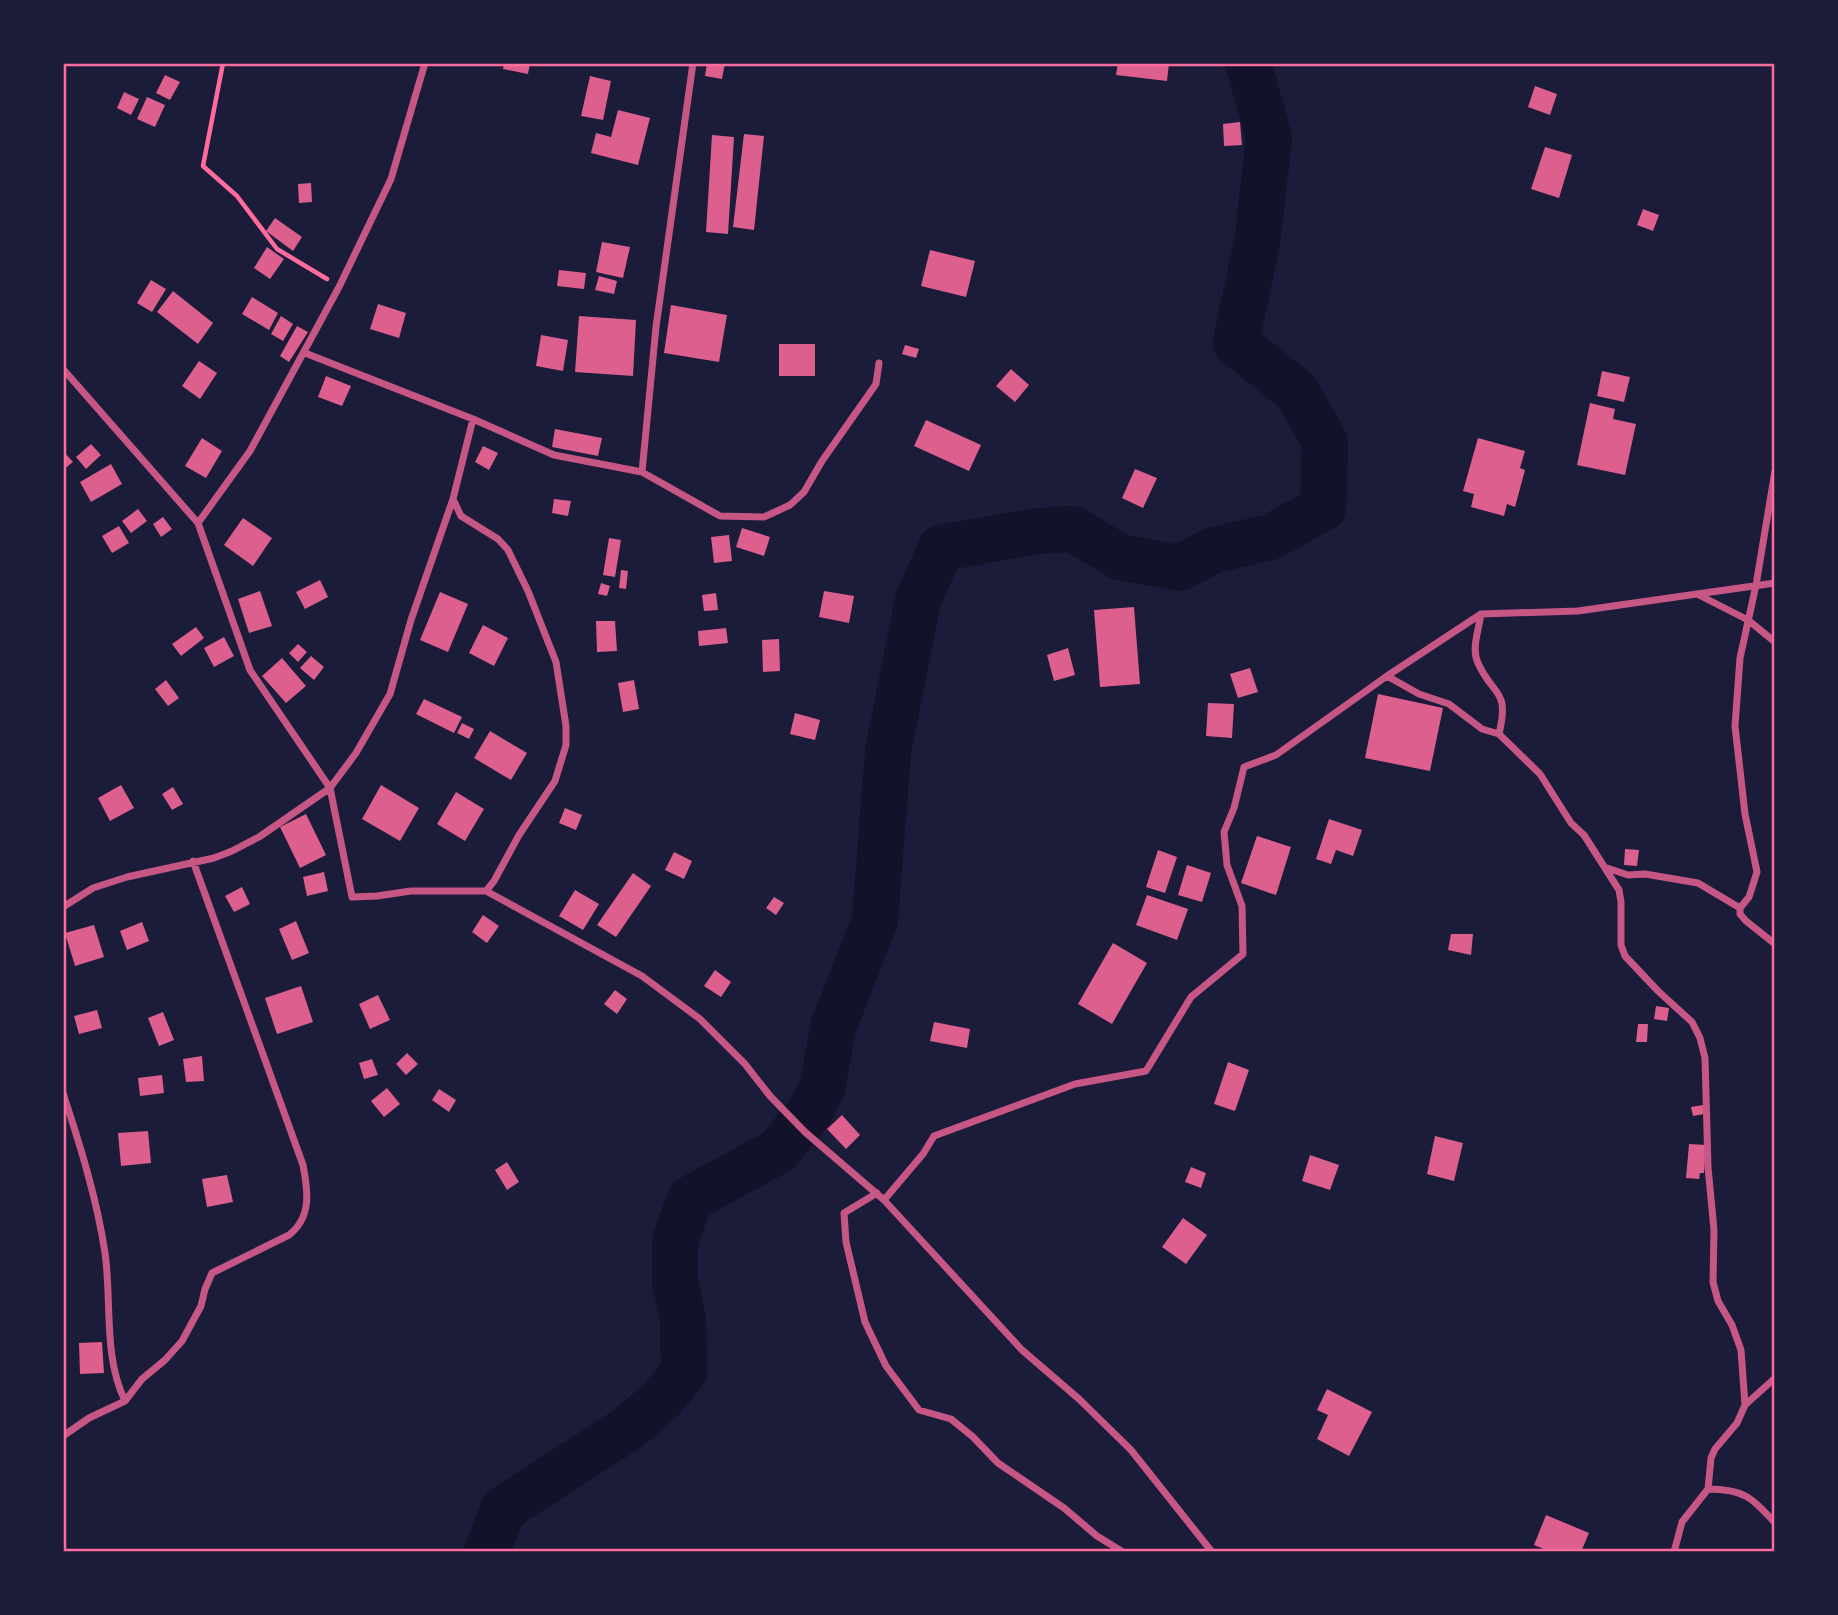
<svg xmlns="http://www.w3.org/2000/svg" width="1838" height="1615" font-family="'Sofia Sans Condensed',sans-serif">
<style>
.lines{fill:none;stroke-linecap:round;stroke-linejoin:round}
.river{stroke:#12122b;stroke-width:46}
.building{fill:#dd5f8e}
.path{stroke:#ff6b9d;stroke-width:4.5}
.minor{stroke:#c65784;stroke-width:7}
.neatline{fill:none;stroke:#ff6b9d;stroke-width:2.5}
</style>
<rect width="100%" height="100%" fill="#1b1b3a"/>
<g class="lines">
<path class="river" d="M487,1552L503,1509L627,1429L660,1401L684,1372L683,1320L675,1282V1241L690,1199L778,1151L809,1113L822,1088L834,1025L875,920L888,752L918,600L941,548L1038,531L1073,529L1120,557L1179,568L1214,550L1271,537L1323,508L1325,442L1297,392L1236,343L1258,236L1269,138L1248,63"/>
</g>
<path class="building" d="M504,63H530L528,74L503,69Z
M707,63H725L722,79L705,76Z
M1118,63H1169L1167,81L1116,75Z
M165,75L180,82L170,100L156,93Z
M590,76L611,81L603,120L581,116Z
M1535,86L1557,94L1550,115L1528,107Z
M124,92L139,99L131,115L117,108Z
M147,97L165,105L155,127L137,119Z
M618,110L650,118L638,165L591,153L596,133L611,137Z
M1240,122L1242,145L1224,146L1223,124Z
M744,134L764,136L754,230L733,227Z
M712,135L734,137L728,234L706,232Z
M1545,147L1572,155L1559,198L1531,189Z
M311,183L312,202L299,203L298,184Z
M1643,209L1659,215L1653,231L1637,225Z
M275,218L302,237L293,251L266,231Z
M602,242L630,247L623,278L596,272Z
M267,247L284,259L270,279L254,268Z
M930,250L975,261L966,297L921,286Z
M559,270L586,273L584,289L557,286Z
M599,276L617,281L614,294L595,290Z
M151,280L166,289L152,312L137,303Z
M173,291L213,323L198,344L157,312Z
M252,297L278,313L269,330L242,314Z
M378,304L406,313L399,338L370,329Z
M671,305L727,315L719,362L664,353Z
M281,316L293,324L283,341L271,334Z
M579,316L636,320L633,376L575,372Z
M297,326L308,332L289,362L280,356Z
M541,335L568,340L563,371L536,366Z
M779,344H815V376H779Z
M905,345L919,349L916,358L902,354Z
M199,361L217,373L200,399L182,386Z
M1011,369L1029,385L1015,402L996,386Z
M1602,371L1630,377L1624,402L1597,396Z
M326,376L351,386L342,406L318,397Z
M1590,403L1615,409L1613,419L1636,424L1625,475L1577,465Z
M926,420L981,445L969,471L914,446Z
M555,429L602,438L598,456L552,447Z
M202,438L222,451L206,478L185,466Z
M1478,438L1525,451L1520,468L1525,470L1515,507L1507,504L1504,516L1471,507L1474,494L1463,491Z
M91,444L101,455L86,469L76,457Z
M483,446L498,453L489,470L475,462Z
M63,451L73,462L63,470Z
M111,464L122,484L91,502L80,482Z
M1135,469L1157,478L1143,508L1122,498Z
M554,499L571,501L568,516L552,513Z
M138,509L147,521L131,533L122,521Z
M163,517L172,529L161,537L153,524Z
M243,518L272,538L253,566L224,545Z
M119,526L129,543L112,553L102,536Z
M742,528L770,537L764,556L736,547Z
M729,535L732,561L714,563L711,537Z
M609,538L621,540L615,577L603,575Z
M621,570L628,571L626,589L619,588Z
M320,580L328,597L305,609L296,592Z
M601,583L610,586L607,596L598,594Z
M260,591L272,626L249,633L238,599Z
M824,591L854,596L849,623L819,617Z
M440,592L468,604L448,652L420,640Z
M716,593L718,610L704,611L702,595Z
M1134,607L1140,684L1100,687L1094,610Z
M596,621H615L617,651L597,652Z
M483,625L508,638L494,666L469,653Z
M196,627L204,638L181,656L172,644Z
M726,628L728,643L699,646L698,631Z
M224,637L234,656L214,667L204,648Z
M779,639L780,671L763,672L762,640Z
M298,644L307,652L298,662L289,653Z
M1068,648L1075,675L1054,681L1047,655Z
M311,656L324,667L314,680L300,668Z
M282,658L306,686L286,703L262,676Z
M1250,668L1258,692L1238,698L1230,674Z
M166,680L179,698L168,706L155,689Z
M634,680L639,709L623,712L618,683Z
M1378,694L1443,708L1430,771L1365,758Z
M424,699L462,717L454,733L416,714Z
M1208,703L1234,704L1232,738L1206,736Z
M795,713L820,720L815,740L790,734Z
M462,723L474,729L469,739L457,733Z
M490,731L527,753L511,780L474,758Z
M121,785L134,808L110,821L98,798Z
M381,785L419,808L400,841L362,819Z
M173,787L183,804L172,810L162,794Z
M456,792L484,809L465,841L437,824Z
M565,808L582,815L576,830L559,823Z
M306,814L326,855L300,868L280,827Z
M1329,819L1362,830L1353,856L1336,850L1331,864L1316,859Z
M1257,836L1291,847L1276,895L1241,883Z
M1625,849L1639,850L1637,866L1624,865Z
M1158,850L1177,857L1165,893L1146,887Z
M674,852L692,861L684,879L665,870Z
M1187,865L1211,873L1202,902L1178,895Z
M324,872L328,891L307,896L303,877Z
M633,873L651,886L616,937L597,925Z
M242,887L250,904L234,912L225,896Z
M575,890L599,904L583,930L559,916Z
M1147,895L1188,909L1177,940L1136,925Z
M774,897L784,903L776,915L766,908Z
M483,915L499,926L487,943L472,932Z
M296,921L309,953L292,960L279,929Z
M142,922L149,941L127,950L120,931Z
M94,925L104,957L75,966L65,933Z
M1451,934H1473L1471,955L1448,950Z
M1113,943L1147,963L1112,1024L1078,1004Z
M715,970L731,982L721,997L704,986Z
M301,986L313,1022L277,1034L265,998Z
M615,990L627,999L617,1014L604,1004Z
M378,995L390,1020L370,1029L359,1004Z
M1656,1006L1669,1008L1667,1021L1654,1019Z
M97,1010L102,1028L79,1034L74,1016Z
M163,1012L174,1040L159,1046L148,1018Z
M934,1022L970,1029L967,1048L930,1041Z
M1638,1024H1648L1647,1042H1636Z
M407,1053L418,1064L406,1075L396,1064Z
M202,1056L204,1081L186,1082L183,1059Z
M372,1059L378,1075L364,1079L359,1063Z
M1228,1062L1249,1070L1235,1111L1214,1104Z
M162,1075L164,1093L140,1096L138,1078Z
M387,1088L400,1104L384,1117L371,1101Z
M439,1089L456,1100L449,1112L432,1100Z
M1703,1105L1704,1114L1693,1116L1691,1107Z
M842,1115L860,1135L846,1149L827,1129Z
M148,1131L151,1163L121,1166L118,1133Z
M1435,1136L1463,1143L1454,1181L1427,1174Z
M1689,1144L1706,1145L1704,1173H1700L1699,1179L1686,1178Z
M1310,1155L1339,1165L1330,1190L1302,1181Z
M507,1162L519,1182L507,1190L495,1170Z
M1191,1167L1206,1173L1201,1188L1185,1182Z
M227,1175L233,1202L207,1207L202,1179Z
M1183,1218L1207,1235L1186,1264L1162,1247Z
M102,1342L104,1373L80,1374L79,1343Z
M1327,1389L1372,1412L1349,1456L1317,1439L1328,1415L1317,1410Z
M1546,1515L1589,1533L1581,1552H1551L1534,1545Z"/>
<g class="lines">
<path class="path" d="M223,63L203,166L237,196L277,249L327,279"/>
<path class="minor" d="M305,353L473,419L554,455L642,472L720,516L764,517L790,505L804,492L822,461L876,384L879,363
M63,369L198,523L250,670L330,788L352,897L377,896L411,891H486L642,976L700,1019L745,1064L770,1096L805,1132L884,1200L1022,1350L1079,1399L1131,1450L1212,1552
M1775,471L1756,585L1740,658L1735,726L1745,814L1757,872L1749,897L1740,908V914L1746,921L1775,944
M642,472L656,327L693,63
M453,499L461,516L498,539L508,550L528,591L556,662L566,726V745L555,781L519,835L494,881L486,891
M198,523L250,451L339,287L391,179L425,63
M1697,594L1775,583
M1481,614C1479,629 1471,649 1478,663C1493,697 1510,688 1499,734
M1387,676L1419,694L1449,704L1482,729L1499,734L1540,774L1571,823L1584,835L1619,890L1621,902V945L1625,956L1658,991L1692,1022L1700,1038L1705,1058L1708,1167L1714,1230L1713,1282L1718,1301L1732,1325L1741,1350L1745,1405
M1607,868L1628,875L1645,874L1698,883L1740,908
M63,907L93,888L127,877L214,858L232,851L259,837L330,788L356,753L390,694L411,620L453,499L473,419
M63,1093C80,1145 97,1199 105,1253C112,1301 103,1356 125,1401
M877,1193L844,1213L846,1242L865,1322L886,1366L919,1410L951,1419L973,1437L998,1463L1064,1508L1097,1536L1123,1552
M884,1200L923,1154L934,1136L1075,1084L1146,1071L1191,997L1243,954L1242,906L1227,865L1224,832L1234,808L1244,767L1276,755L1387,676L1481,614L1578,611L1697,594L1748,620L1775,642
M63,1436L89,1418L125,1401L142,1379L165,1360L182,1341L201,1306L205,1289L212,1273L289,1235C312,1217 308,1191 303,1165L193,861
M1708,1489C1743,1489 1752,1497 1775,1523
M1674,1552L1682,1522L1708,1489L1711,1458L1715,1449L1737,1423L1745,1405L1775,1378"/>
</g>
<rect width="1838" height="1615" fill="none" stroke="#1b1b3a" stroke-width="130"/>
<rect x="65" y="65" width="1708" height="1485" class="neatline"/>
</svg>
